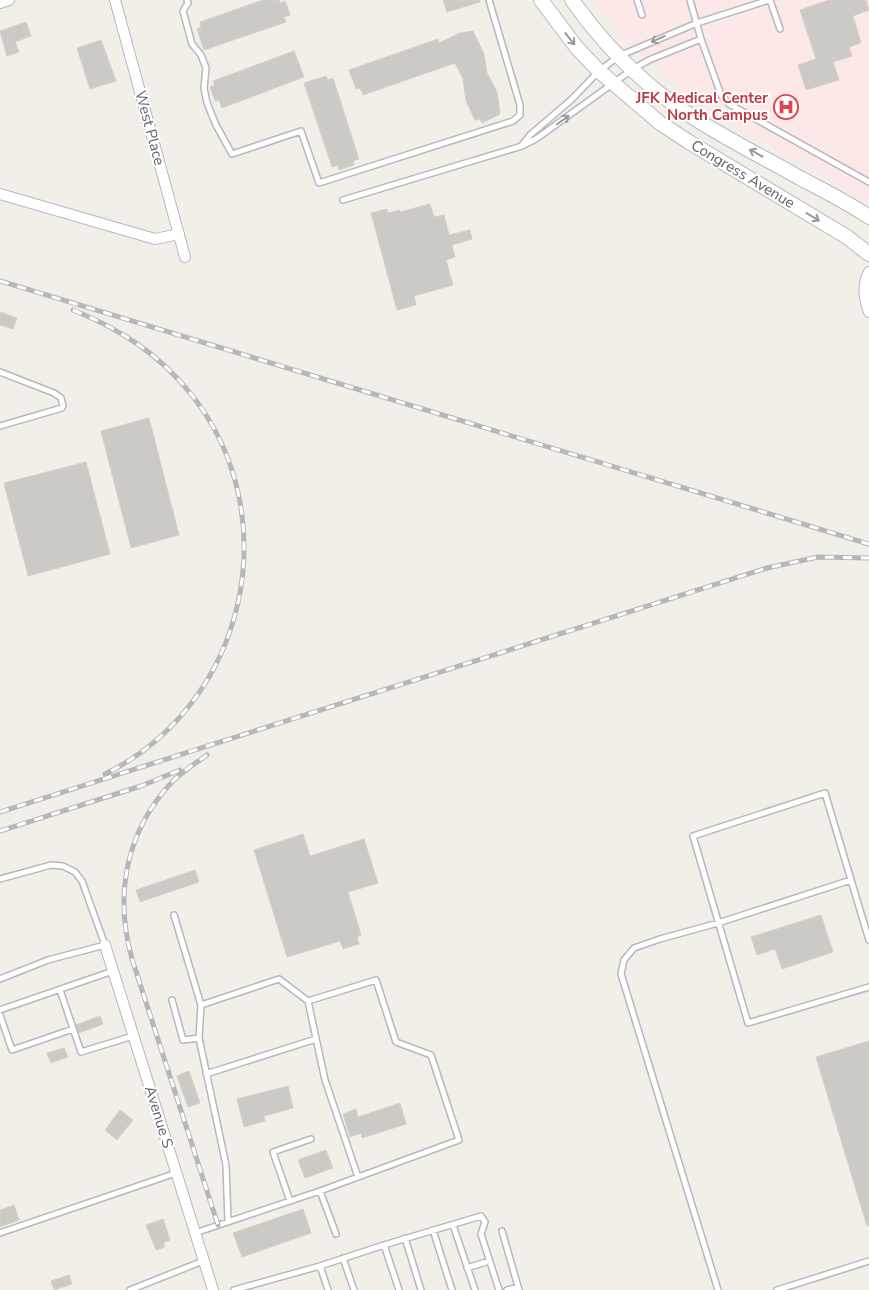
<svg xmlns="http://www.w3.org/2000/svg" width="869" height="1290" font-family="'Nunito Sans',sans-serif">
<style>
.medical{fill:#fce8e6}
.building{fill:#cccac5;stroke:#d6d1c6}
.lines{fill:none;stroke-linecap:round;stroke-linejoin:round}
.lane-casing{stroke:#b5b8bc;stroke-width:8}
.street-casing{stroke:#b5b8bc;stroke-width:12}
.secondary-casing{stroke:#b6babf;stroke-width:16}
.lane{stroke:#fff;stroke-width:5}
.street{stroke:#fff;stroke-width:10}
.secondary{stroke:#fff;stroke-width:14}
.rail-casing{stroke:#b6b7b8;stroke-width:5}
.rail{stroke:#fff;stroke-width:3;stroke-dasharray:9;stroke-linecap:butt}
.oneway{stroke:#979a9d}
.labels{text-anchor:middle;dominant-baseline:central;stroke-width:4;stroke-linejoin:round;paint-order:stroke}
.health-label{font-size:15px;font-weight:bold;fill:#be3a42;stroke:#fff;text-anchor:end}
.street-label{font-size:15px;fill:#5f6368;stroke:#fff}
</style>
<rect width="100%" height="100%" fill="#f1efe8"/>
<path class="medical" d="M590,0H869V202L724,120L683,94L626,40Z"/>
<path class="building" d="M263,0H279L280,3L285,1L290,15L284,17L286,22L204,50L197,29L201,27L200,22Z
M443,0H480V2L447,12Z
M829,0H866L869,10L853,16L861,43L849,47L852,56L833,62L839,80L806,90L798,65L816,59L800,10Z
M26,22L31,36L15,42L19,52L7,56L0,31Z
M473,31L484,54L487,73L497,92L500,114L482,123L480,119L475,120L466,101L463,79L455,63L363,95L360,88L356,89L349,70L438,39L439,43L460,33Z
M101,40L116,81L90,89L77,48Z
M294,51L304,77L222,108L219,100L215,101L210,87L215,85L213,81Z
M326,76L328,80L333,78L359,159L353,161L354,165L339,170L338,165L332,167L304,83Z
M430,204L434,217L444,215L449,235L470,230L472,239L452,245L455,257L446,260L453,285L414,296L416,305L397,310L371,213L387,209L388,213L400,210V212Z
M0,312L17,318L13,329L0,325Z
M149,418L179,535L131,548L101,431Z
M86,462L110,554L28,576L4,483Z
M303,834L310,856L364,839L378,883L348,892L361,935L357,937L359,944L343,949L340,941L287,957L254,850Z
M195,870L199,882L140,902L136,890Z
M821,915L833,952L782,969L775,949L757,955L751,937Z
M100,1016L103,1024L79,1033L76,1025Z
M869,1041V1225L867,1226L816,1057Z
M64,1048L68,1057L51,1063L47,1053Z
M189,1071L200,1103L188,1107L177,1076Z
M288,1086L293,1108L264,1116L265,1121L244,1127L237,1099Z
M400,1103L406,1124L362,1138L361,1133L350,1137L343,1114L356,1109L358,1117Z
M120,1110L133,1120L117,1140L105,1130Z
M326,1150L333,1168L305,1178L298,1160Z
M14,1205L19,1220L0,1227V1210Z
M303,1209L311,1233L242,1257L233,1233Z
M163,1219L170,1240L163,1243L165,1247L156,1250L146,1225Z
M69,1275L72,1284L54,1290L51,1281Z"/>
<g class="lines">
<defs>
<path id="lane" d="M187,0L188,3L183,11L192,44L201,55L206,68L204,88L207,103L216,125L232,154L301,131L319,183L513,121L520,115V105L489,0
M637,0L642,15
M690,0L701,39L721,95L729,104L869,182
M770,0L780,29
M522,145L530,135L571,100L599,71L619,56L697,23L769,0
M343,200L522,146L536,139L633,69L649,60L701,39
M0,372L54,393L61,398L63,406L62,408L0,426
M0,879L51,865L63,866L75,872L82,881L105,945L48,960L0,979
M851,880L825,793L693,836L748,1023L869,987
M174,915L201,1005
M60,990L81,1052L133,1036
M172,1000L183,1040L199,1038L226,1165L228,1222
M308,1001L325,1080L358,1177
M0,1010L113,971
M0,1015L12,1050L73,1029
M199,1038L201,1005L279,979L308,1001L376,980L396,1042L431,1055L459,1140L320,1191
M206,1074L316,1039
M290,1201L320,1191L336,1234
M453,1225L475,1290
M433,1230L452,1290
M502,1231L519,1290
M0,1233L176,1173
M195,1233L290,1201L273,1152L311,1139
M405,1238L421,1290
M384,1245L481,1216L485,1222L481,1234L499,1290
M343,1258L354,1290
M320,1266L384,1245L399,1290
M467,1268L489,1261
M130,1290L203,1261
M234,1290L320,1266L328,1290
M507,1290L518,1287
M718,1290L621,974L624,960L634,948L660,939L718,923L851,880L869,940
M777,1290L869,1261"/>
<path id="street" d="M115,0L185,257
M0,3L9,0
M0,194L155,239L179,234
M869,272C862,284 864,300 869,312
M105,945L213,1290"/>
<path id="secondary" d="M541,0L577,48L599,71L660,123L689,142L847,237L869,254
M572,0C593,30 620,60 648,84C693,123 749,149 800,178C823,190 847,202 869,217"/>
</defs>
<use href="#lane" class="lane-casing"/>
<use href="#street" class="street-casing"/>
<use href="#secondary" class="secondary-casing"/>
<use href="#lane" class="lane"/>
<use href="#street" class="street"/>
<use href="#secondary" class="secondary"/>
<defs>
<path id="rail" d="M0,281L869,544
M73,310C120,329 159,354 191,394C289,517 246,705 105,774
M207,755C196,763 183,771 173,781C126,830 114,895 132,959L218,1225
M0,812L767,568L818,557L869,558
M0,831L141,786L180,770"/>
</defs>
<use href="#rail" class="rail-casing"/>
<use href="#rail" class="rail"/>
</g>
<defs><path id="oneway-shaft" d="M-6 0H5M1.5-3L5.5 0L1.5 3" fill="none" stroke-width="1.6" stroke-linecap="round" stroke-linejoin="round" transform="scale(1.25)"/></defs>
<g class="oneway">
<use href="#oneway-shaft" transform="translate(570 39) rotate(51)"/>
<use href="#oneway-shaft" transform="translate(658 39) rotate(156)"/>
<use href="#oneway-shaft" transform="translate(563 120) rotate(-35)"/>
<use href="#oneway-shaft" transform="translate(756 153) rotate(-151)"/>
<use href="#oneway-shaft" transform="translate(813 217) rotate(31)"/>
</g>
<defs>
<symbol id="hospital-ring" viewBox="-11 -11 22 22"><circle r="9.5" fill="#fff" stroke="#e0444e" stroke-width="1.5"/><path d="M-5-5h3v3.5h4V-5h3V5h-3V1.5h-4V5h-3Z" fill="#e0444e"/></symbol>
</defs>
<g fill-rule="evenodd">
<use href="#hospital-ring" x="772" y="93" width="28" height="28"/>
</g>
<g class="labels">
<g class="health-label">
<text x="768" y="98">JFK Medical Center<tspan x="768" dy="17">North Campus</tspan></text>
</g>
<g class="street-label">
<text transform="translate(150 128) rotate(75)">West Place</text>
<text transform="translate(743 174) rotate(31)">Congress Avenue</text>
<text transform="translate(159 1117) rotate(73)">Avenue S</text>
</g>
</g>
</svg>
